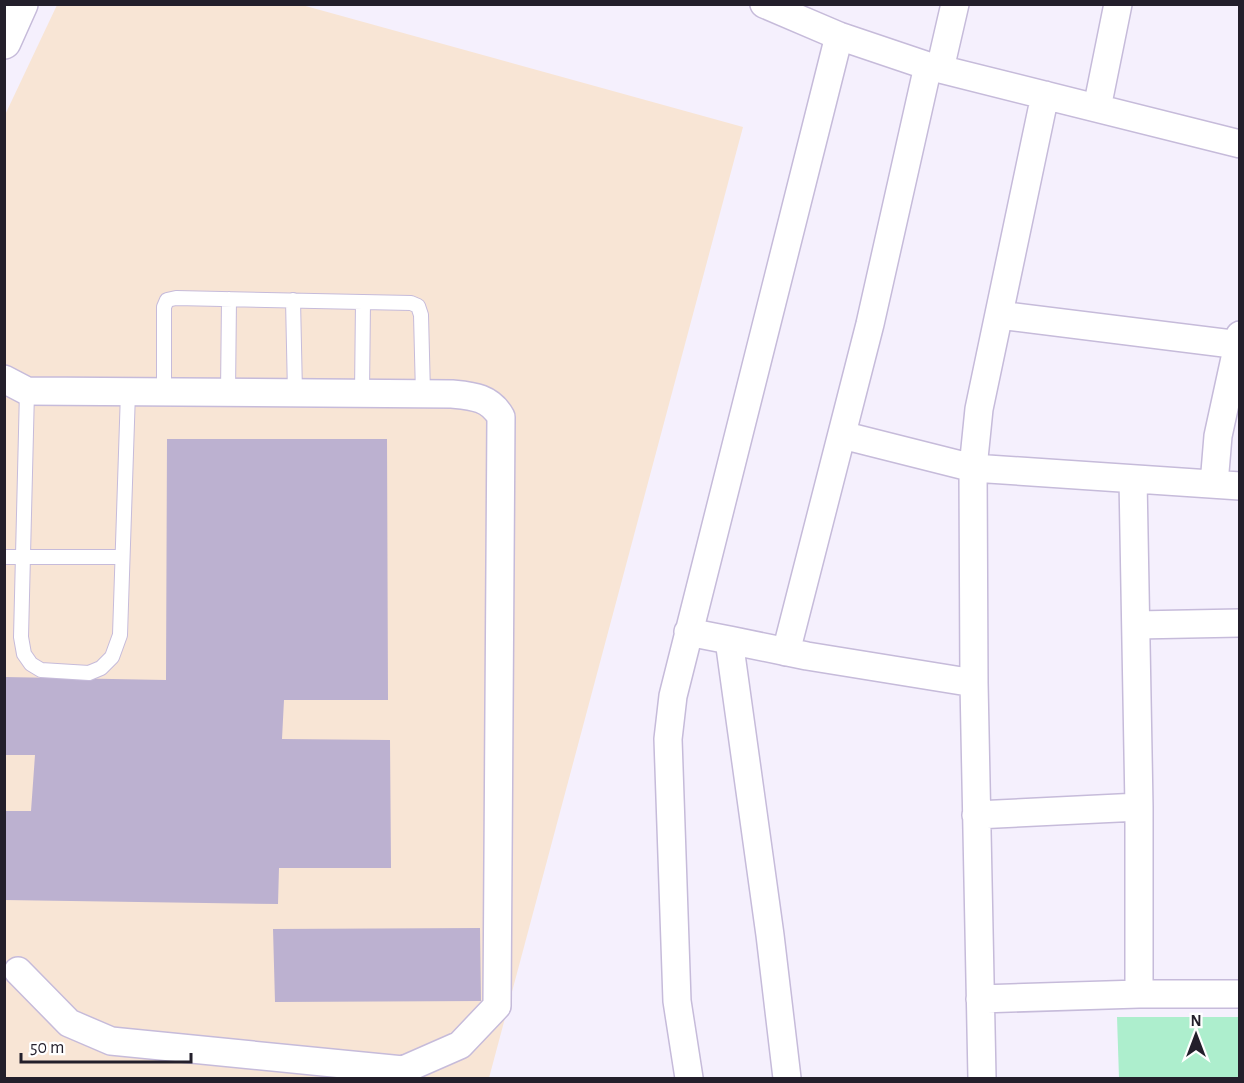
<svg xmlns="http://www.w3.org/2000/svg" width="1244" height="1083" font-family="'Alegreya Sans',sans-serif">
<style>
.medical{fill:#f8e5d5}
.green{fill:#adeecd}
.building{fill:#bcb1d0}
.lines{fill:none;stroke-linecap:round;stroke-linejoin:round}
.service-casing{stroke:#c6bbda;stroke-width:16}
.minor-casing{stroke:#c6bbda;stroke-width:30}
.tertiary-casing{stroke:#c6bbda;stroke-width:36}
.service{stroke:#fff;stroke-width:14}
.minor{stroke:#fff;stroke-width:27}
.tertiary{stroke:#fff;stroke-width:33}
</style>
<rect width="100%" height="100%" fill="#f5f0fd"/>
<path class="medical" d="M57,5H302L743,127L489,1078H5L4,117Z"/>
<path class="green" d="M1117,1017H1239V1078H1119Z"/>
<path class="building" d="M167,439H387L388,700H284L282,739L390,740L391,868H279L278,904L4,900V811H31L35,755H4V677L166,680Z
M480,928L481,1001L275,1002L273,929Z"/>
<g class="lines">
<defs>
<path id="service" d="M293,300L295,393
M27,391L21,637L24,654L31,664L41,670L89,673L101,668L112,657L120,635L128,392
M164,392V307L167,300L176,298L411,303L418,306L421,315L423,394
M228,393L229,299
M362,393L363,302
M4,557H122"/>
<path id="minor" d="M764,4L839,36L928,66L1240,144
M940,69L955,4
M1097,108L1118,4
M999,315L1240,345
M4,379L27,391L452,394C472,396 490,397 501,417L497,1006L460,1045L403,1070L111,1041L69,1023L18,971
M842,435L973,468L1240,486
M1133,479L1139,807V994
M1214,484L1218,436L1240,335
M1136,625L1240,623
M688,632L729,640L770,935L787,1078
M729,640L807,656L974,683
M786,652L870,324L928,66
M976,815L1139,807
M980,999L1139,994H1240
M689,1078L677,1001L668,739L673,696L839,36
M982,1078L974,683L973,468L979,409L1045,95"/>
<path id="tertiary" d="M4,42L21,4"/>
</defs>
<use href="#service" class="service-casing"/>
<use href="#minor" class="minor-casing"/>
<use href="#tertiary" class="tertiary-casing"/>
<use href="#service" class="service"/>
<use href="#minor" class="minor"/>
<use href="#tertiary" class="tertiary"/>
</g>
<rect width="1244" height="1083" fill="none" stroke="#231f2b" stroke-width="12"/>
<g transform="translate(1196 1035)" stroke="#ffffff" stroke-width="4.5" paint-order="stroke">
<path d="M0-4.5L10 22L0 15L-10 22Z" fill="#231f2b"/>
<text y="-9" font-size="16" font-weight="bold" text-anchor="middle" fill="#231f2b">N</text>
</g>
<path d="M21 1053v9h170v-9" fill="none" stroke="#231f2b" stroke-width="3"/>
<text x="30" y="1053" font-size="18" fill="#231f2b" stroke="#ffffff" stroke-width="4.5" paint-order="stroke">50 m</text>
</svg>
